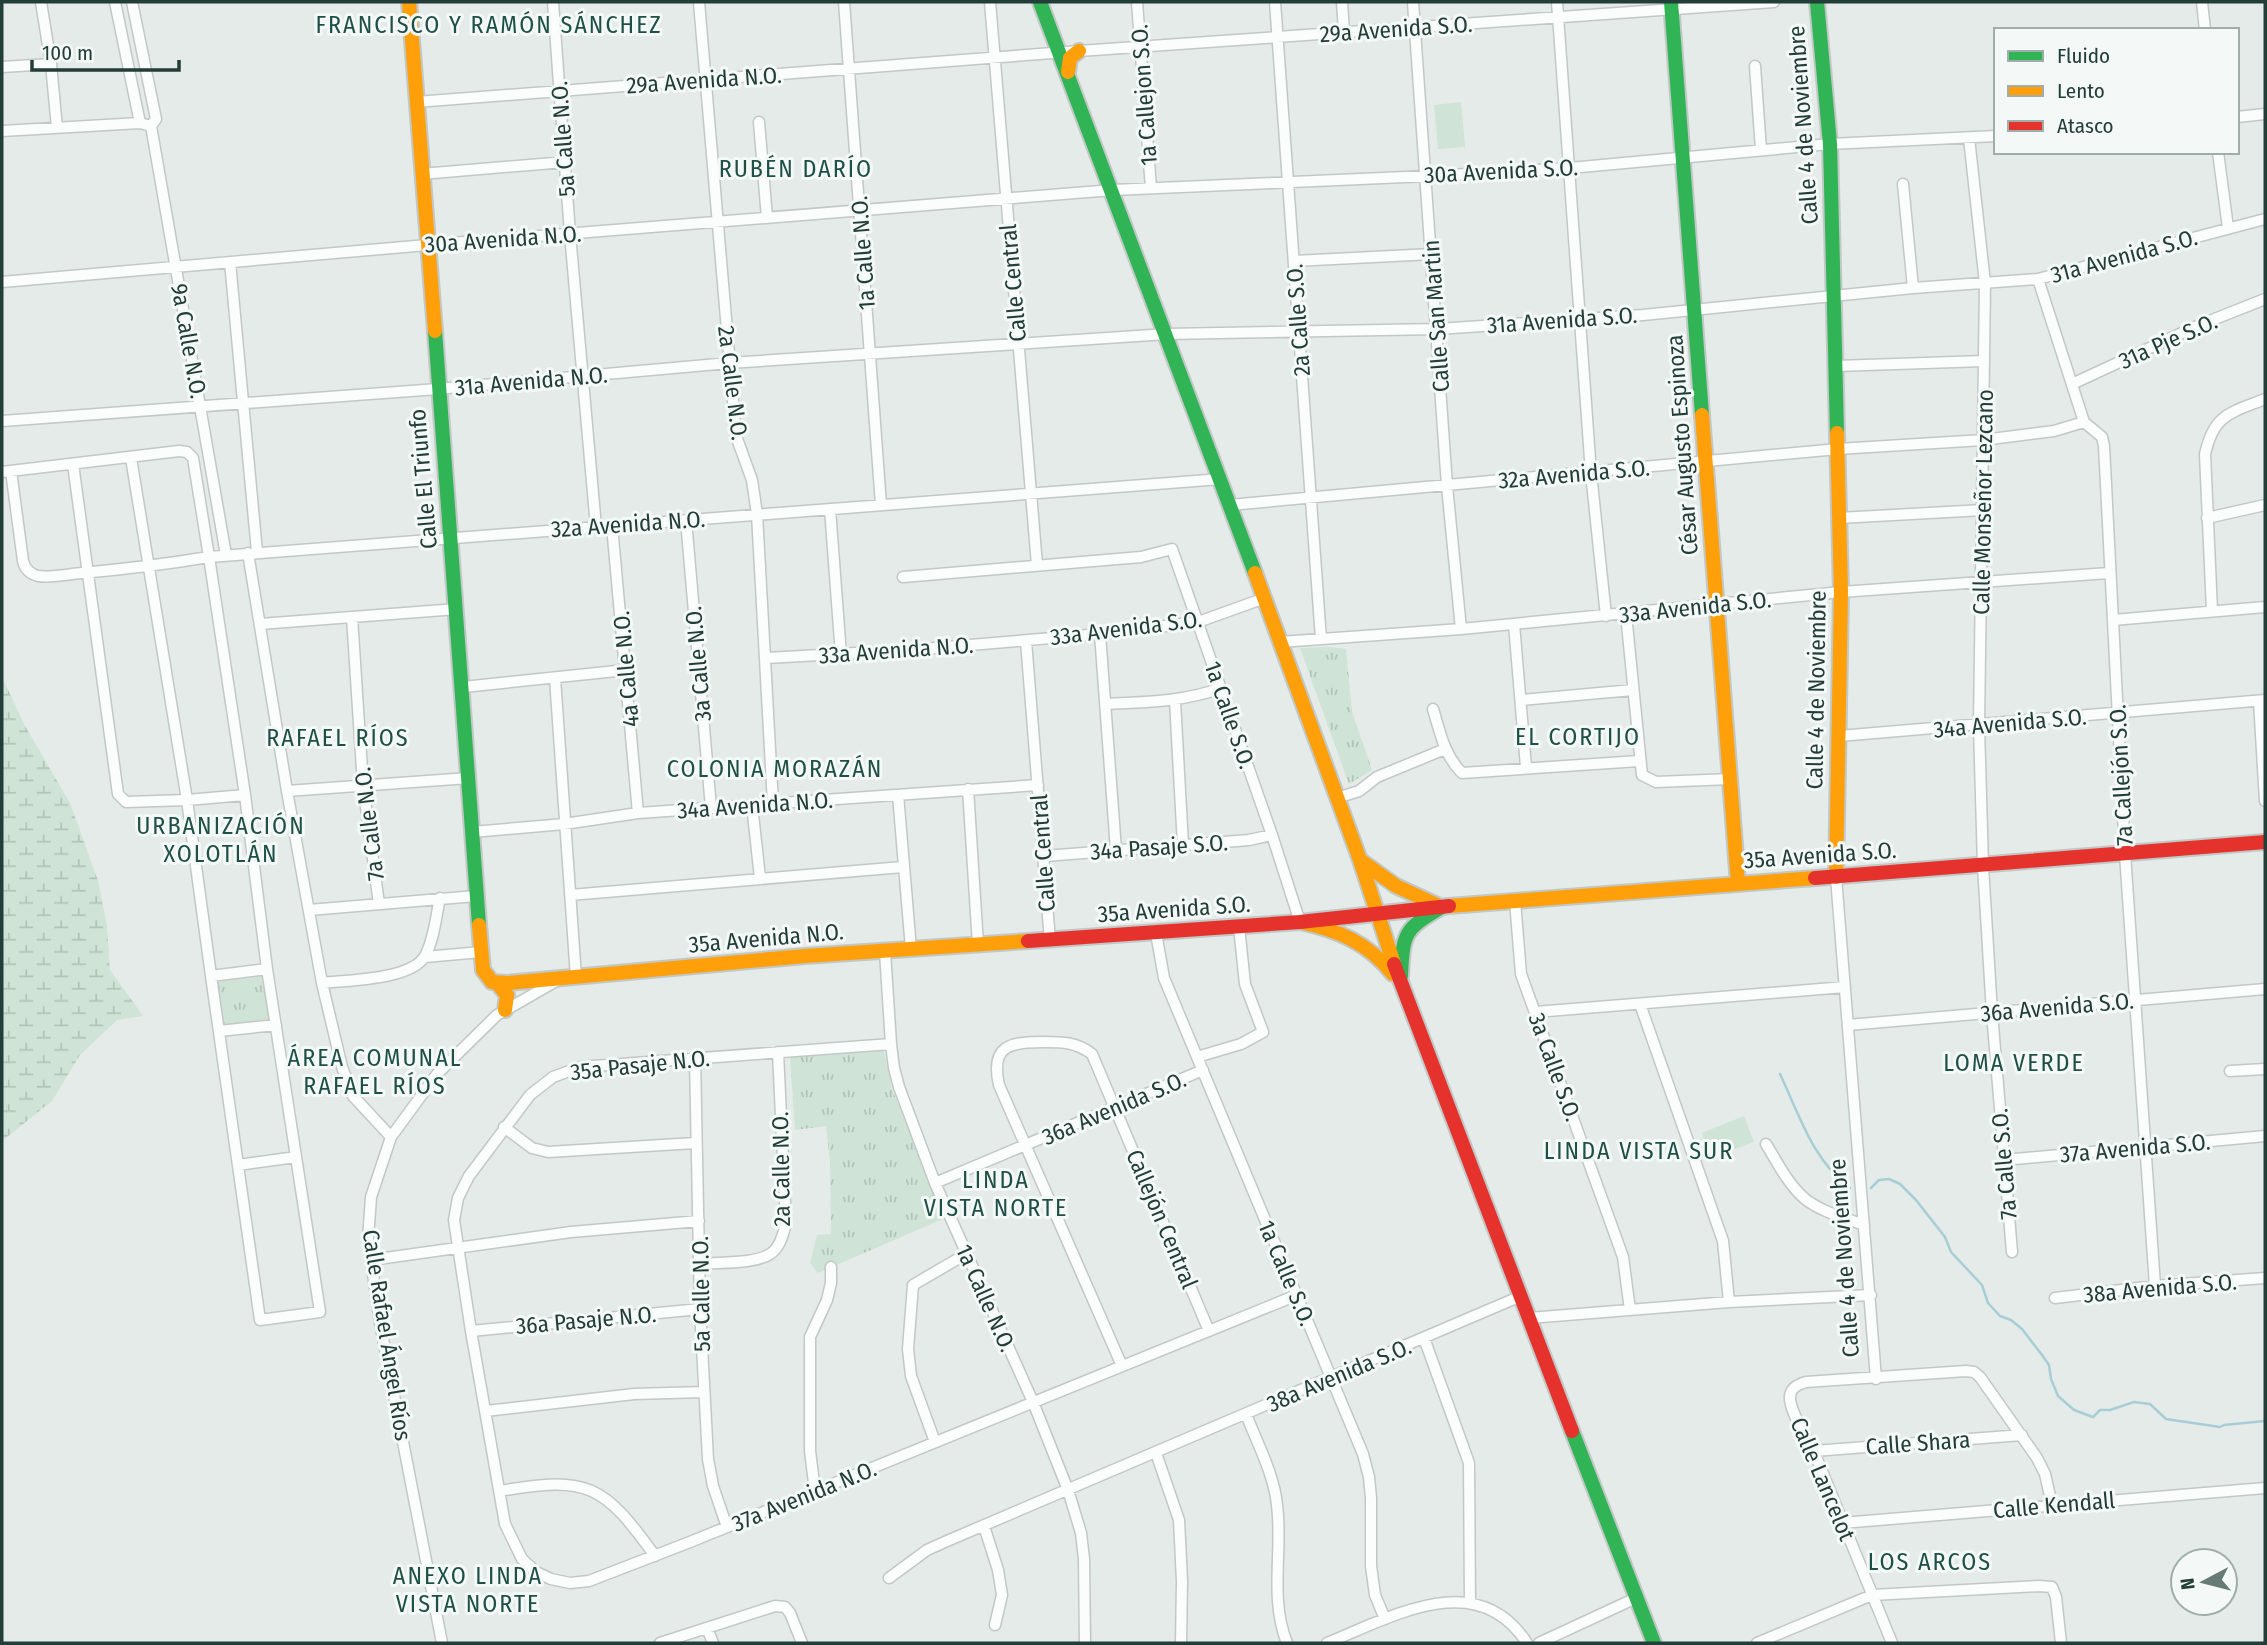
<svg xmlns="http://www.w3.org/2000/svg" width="2267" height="1645" font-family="'Fira Sans Condensed',sans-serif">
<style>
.green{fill:#cfe3d6}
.wetland{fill:url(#wetland-marsh)}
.park{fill:url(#park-tufts)}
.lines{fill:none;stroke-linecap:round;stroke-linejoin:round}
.stream{stroke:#a7ced7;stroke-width:2.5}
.street-casing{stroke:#c2c8c6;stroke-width:13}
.fast-casing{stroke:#c1c8c6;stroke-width:18}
.slow-casing{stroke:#c1c8c6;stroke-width:18}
.jam-casing{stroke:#c1c8c6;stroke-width:18}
.street{stroke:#fbfcfc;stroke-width:10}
.fast{stroke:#30b455;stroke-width:14}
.slow{stroke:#ff9f0a;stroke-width:14}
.jam{stroke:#e5322d;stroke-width:14}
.labels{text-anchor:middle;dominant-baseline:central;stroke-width:6;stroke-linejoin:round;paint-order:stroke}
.street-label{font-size:23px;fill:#233e39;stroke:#f4f9f7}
.neighbourhood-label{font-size:24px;letter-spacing:2px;fill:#1f5047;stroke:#f4f9f7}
</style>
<defs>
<pattern id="wetland-marsh" width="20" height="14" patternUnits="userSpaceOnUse" patternTransform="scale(1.75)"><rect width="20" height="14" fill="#cfe3d6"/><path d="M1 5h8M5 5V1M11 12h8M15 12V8" fill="none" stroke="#b1c4b8"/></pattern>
<pattern id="park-tufts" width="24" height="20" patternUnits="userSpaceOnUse" patternTransform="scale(1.75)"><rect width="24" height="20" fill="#cfe3d6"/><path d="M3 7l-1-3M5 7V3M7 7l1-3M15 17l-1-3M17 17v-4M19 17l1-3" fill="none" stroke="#b1c4b8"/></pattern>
</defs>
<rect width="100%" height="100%" fill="#e5ebe8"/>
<path class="green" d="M1461,102L1465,147L1438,149L1434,105Z
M1744,1116L1754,1142L1711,1158L1702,1133Z"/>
<path class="wetland" d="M2,677L25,726L70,803L98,881L107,926L110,970L143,1016L117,1020L80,1055L52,1101L2,1141Z"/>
<path class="park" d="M1330,647L1346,649L1352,712L1372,770L1349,784L1300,648Z
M265,976L272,1022L222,1028L216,982Z
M883,1048L892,1089L945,1218L818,1273L810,1263L817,1235L831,1234L830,1162L826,1126L795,1130L790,1056Z"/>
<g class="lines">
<path class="stream" d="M1780,1074C1799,1114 1813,1161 1850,1188
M1871,1188L1879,1180L1889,1179L1900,1184L1916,1200L1945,1237L1951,1252L1982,1285L1988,1303L2000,1316L2011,1320L2022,1329L2042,1355L2049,1365L2051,1379L2058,1396L2074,1410L2093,1417L2100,1410H2110L2134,1402L2150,1404L2166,1419L2220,1427L2224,1425L2265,1421"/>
<defs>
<path id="street" d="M41,2L51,64L57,128
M115,2L140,123L151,126L226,555
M132,2L156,119L151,126
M553,2L570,234L596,527
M699,2L736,436L752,480L757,514L773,804
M844,2L881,505
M990,2L1037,565
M1137,2L1151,188
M1275,2L1321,639
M1342,2L1344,32
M1413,2L1447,486L1461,629
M1557,2L1591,473L1606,616
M2202,2L2205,30
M1755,66L1761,150
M2,67L51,64
M416,102L1079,51L1774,2
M2237,117L2265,114
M759,122L767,218
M2,131L140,123
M1969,138L1985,283L1979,726L1983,866L1992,1013L2012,1252
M2218,152L2228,228
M421,174L565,162
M1903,184L1913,288
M1294,261L1432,254
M230,262L257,552
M2038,279L2084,422L2102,437L2104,446L2125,854L2155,1286
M2,282L427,245L1113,190L1450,175L1570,168L1830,144L1996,136
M1836,366L1984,361
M2072,384L2197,326L2265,299
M2,421L438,389L729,363L1167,334L1438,329L1643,315L1913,288L2038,279L2265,219
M131,458L187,800L211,976L267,969L245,795
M11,471L23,561C25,569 30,574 38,576C52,578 68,574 82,573C125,569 167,564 209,557L245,795L187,800L126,802L118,794L73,464
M2,472L179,451L187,452L193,458L209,557L1221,479
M1230,505L1838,449L1983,440L2054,431L2084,422
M830,509L841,655
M1839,518L1983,510
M2207,518L2265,505
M686,520L711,808
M612,526L638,813
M248,553L287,791L322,983L342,1067L353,1096L391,1137
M903,577L1141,557L1172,549L1272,835L1300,922
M2212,611L2205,454C2214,414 2230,413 2265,399
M1626,614L1642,775L1656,782L1731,779
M352,617L363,785L379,904
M2113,620L2265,607
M260,624L457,609
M1514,624L1526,767
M1100,634L1116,850
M1026,641L1050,941
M1280,642L1461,629L1841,592L2109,573
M766,658L910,650L1100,634L1198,622L1265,598
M555,678L576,977
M463,687L626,670
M1521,700L1633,690
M1175,701L1183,845
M2259,701L2265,801
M1105,704C1145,702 1183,702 1221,688
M1433,709C1440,732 1444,755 1462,773L1639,761
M1839,736L2265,700
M968,789L978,945
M287,791L469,778
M898,795L911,949
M1337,798L1359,791L1377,777L1445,749
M752,805L760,878
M472,832L564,824L638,813L1038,785
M1045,856L1249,840L1272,835
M1836,877L1876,1379
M570,895L903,867
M1515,901L1521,974L1623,1257L1630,1310
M309,910L476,896
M1156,933L1164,978L1363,1454L1369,1477L1371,1498V1566L1375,1595L1385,1619
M885,952L891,1044L894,1068L899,1087L935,1183L1033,1402L1068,1490L1081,1533L1084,1559L1085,1643
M425,957L481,952
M211,976L260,1320L320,1312L267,969
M322,983C348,980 411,980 425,956C434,940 436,916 440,898
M1640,1004L1723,1241L1729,1302
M1535,1012L1845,987
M1848,1025L2265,989
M219,1031L276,1025
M891,1044L580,1067L553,1077L530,1095L469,1176L458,1198L454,1220L471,1331L505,1524L522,1559L536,1572L551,1579L570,1583L589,1581L690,1542L1297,1295
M1197,1057L1241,1044L1263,1032L1245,984L1239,927
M695,1058L700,1309L708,1459L713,1486L727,1527
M2230,1071L2265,1069
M504,1127L532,1148L548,1152L695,1143
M1766,1144C1777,1162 1788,1184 1804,1198C1819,1211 1845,1218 1864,1225
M2004,1160L2265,1136
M238,1165L296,1157
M935,1183L1203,1070
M371,1260L571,1232L699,1221
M701,1264C719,1262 755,1264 770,1254C780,1248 783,1234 786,1224L778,1052
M2055,1298L2155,1286L2265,1278
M1529,1318L1729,1302L1871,1295
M471,1331L700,1309
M1424,1338L1469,1463L1470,1602
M1122,1366L999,1085C990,1045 1010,1042 1044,1042C1063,1042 1076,1042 1092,1054L1209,1331
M486,1411L634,1394L704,1392
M1246,1414C1257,1443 1274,1474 1277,1505C1283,1552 1269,1598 1287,1643
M935,1442L911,1376L908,1349L913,1285L966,1254
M1814,1451L2022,1435
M1156,1453L1179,1520L1182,1581L1181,1643
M500,1491C588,1475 604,1485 655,1556
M815,1491L810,1451V1337L827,1300L831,1283V1267
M1842,1523L2265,1488
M984,1526L998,1570L1002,1595L995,1625
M889,1578L927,1550L947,1541L1521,1296
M707,1628L713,1643
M442,1643L380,1323L368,1239L371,1197L391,1137L437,1074L497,1015L558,980
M660,1643L775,1606L785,1607L790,1613L802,1643
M1327,1643C1392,1617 1477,1566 1527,1643
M1539,1643L1636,1598
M1757,1643L1872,1595L2039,1586L2052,1587L2056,1597L2061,1643
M1892,1643C1866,1580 1841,1517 1815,1454C1808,1437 1793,1419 1790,1400C1789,1389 1796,1385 1806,1382L1966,1371L1974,1372L1980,1377L2037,1458L2045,1474L2052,1505"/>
<path id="fast" d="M1040,2L1255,573
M1671,2L1702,415
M1817,2L1830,144L1837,433
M435,331L479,925
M1401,976C1403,933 1404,929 1442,907
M1572,1431L1654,1643"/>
<path id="slow" d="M409,2L435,331
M1068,72L1070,58L1079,51
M1702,415L1738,884
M1255,573L1360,860L1394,964
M1360,860L1396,886L1437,905
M1836,877L1841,592L1837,433
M1449,906L1815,878
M1300,922C1338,930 1368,943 1393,974
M479,925L483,970L492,982L507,983L805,956L1028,941
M497,983L507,995L505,1010"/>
<path id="jam" d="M1815,878L2265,842
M1028,941L1300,922L1449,906
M1394,964L1572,1431"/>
</defs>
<use href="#street" class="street-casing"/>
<use href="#fast" class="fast-casing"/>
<use href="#slow" class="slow-casing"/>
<use href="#jam" class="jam-casing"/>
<use href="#street" class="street"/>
<use href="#fast" class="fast"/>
<use href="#slow" class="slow"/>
<use href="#jam" class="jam"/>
</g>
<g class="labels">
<g class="street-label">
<text transform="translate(1396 29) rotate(-4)">29a Avenida S.O.</text>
<text transform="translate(704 80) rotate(-4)">29a Avenida N.O.</text>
<text transform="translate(1144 95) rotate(-94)">1a Callejon S.O.</text>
<text transform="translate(1803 125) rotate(-94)">Calle 4 de Noviembre</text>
<text transform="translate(563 139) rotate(-94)">5a Calle N.O.</text>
<text transform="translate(1501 171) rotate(-3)">30a Avenida S.O.</text>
<text transform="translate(503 239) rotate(-4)">30a Avenida N.O.</text>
<text transform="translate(863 253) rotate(-94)">1a Calle N.O.</text>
<text transform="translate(2124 256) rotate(-15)">31a Avenida S.O.</text>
<text transform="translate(1013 283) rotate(-95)">Calle Central</text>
<text transform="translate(1436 316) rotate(-94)">Calle San Martin</text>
<text transform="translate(1298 320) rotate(-94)">2a Calle S.O.</text>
<text transform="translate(1562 320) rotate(-4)">31a Avenida S.O.</text>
<text transform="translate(189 341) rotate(80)">9a Calle N.O.</text>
<text transform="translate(2168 341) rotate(-24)">31a Pje S.O.</text>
<text transform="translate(531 381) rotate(-5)">31a Avenida N.O.</text>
<text transform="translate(733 383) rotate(83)">2a Calle N.O.</text>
<text transform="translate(1682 445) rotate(-94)">César Augusto Espinoza</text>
<text transform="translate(1574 474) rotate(-5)">32a Avenida S.O.</text>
<text transform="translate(423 479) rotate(-95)">Calle El Triunfo</text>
<text transform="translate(1983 502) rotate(-89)">Calle Monseñor Lezcano</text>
<text transform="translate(628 524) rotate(-4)">32a Avenida N.O.</text>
<text transform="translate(1695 607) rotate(-6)">33a Avenida S.O.</text>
<text transform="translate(1126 628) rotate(-7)">33a Avenida S.O.</text>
<text transform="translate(896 650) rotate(-4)">33a Avenida N.O.</text>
<text transform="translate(698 664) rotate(-95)">3a Calle N.O.</text>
<text transform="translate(626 669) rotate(-95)">4a Calle N.O.</text>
<text transform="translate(1816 690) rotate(-89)">Calle 4 de Noviembre</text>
<text transform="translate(1230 715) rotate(71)">1a Calle S.O.</text>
<text transform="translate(2010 723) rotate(-5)">34a Avenida S.O.</text>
<text transform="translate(2121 775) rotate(-93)">7a Callejón S.O.</text>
<text transform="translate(755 805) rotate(-4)">34a Avenida N.O.</text>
<text transform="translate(369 824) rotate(-97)">7a Calle N.O.</text>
<text transform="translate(1159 847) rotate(-4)">34a Pasaje S.O.</text>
<text transform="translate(1043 853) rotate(-94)">Calle Central</text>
<text transform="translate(1820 855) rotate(-4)">35a Avenida S.O.</text>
<text transform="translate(1174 909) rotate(-4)">35a Avenida S.O.</text>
<text transform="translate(766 938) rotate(-5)">35a Avenida N.O.</text>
<text transform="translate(2057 1007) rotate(-5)">36a Avenida S.O.</text>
<text transform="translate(640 1065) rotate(-6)">35a Pasaje N.O.</text>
<text transform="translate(1555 1067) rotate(70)">3a Calle S.O.</text>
<text transform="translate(1114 1108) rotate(-23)">36a Avenida S.O.</text>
<text transform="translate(2135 1148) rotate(-5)">37a Avenida S.O.</text>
<text transform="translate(2004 1164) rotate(-95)">7a Calle S.O.</text>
<text transform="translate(781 1169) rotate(-91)">2a Calle N.O.</text>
<text transform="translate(1162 1219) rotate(67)">Callejón Central</text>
<text transform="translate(1844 1258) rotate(-94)">Calle 4 de Noviembre</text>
<text transform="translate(1287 1273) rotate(67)">1a Calle S.O.</text>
<text transform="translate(2160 1288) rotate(-5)">38a Avenida S.O.</text>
<text transform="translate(701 1294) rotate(-91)">5a Calle N.O.</text>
<text transform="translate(986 1298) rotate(66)">1a Calle N.O.</text>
<text transform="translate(586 1320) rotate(-5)">36a Pasaje N.O.</text>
<text transform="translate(387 1335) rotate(81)">Calle Rafael Ángel Ríos</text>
<text transform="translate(1339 1375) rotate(-23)">38a Avenida S.O.</text>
<text transform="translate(1918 1443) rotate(-4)">Calle Shara</text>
<text transform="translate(1823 1479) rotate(67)">Calle Lancelot</text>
<text transform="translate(804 1496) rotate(-22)">37a Avenida N.O.</text>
<text transform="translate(2054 1505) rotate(-5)">Calle Kendall</text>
</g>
<g class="neighbourhood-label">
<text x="489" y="25">FRANCISCO Y RAMÓN SÁNCHEZ</text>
<text x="796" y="169">RUBÉN DARÍO</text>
<text x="1578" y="737">EL CORTIJO</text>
<text x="338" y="738">RAFAEL RÍOS</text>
<text x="775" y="769">COLONIA MORAZÁN</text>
<text x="221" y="826">URBANIZACIÓN<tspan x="221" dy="28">XOLOTLÁN</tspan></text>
<text x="375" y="1058">ÁREA COMUNAL<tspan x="375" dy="28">RAFAEL RÍOS</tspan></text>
<text x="2014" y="1063">LOMA VERDE</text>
<text x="1639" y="1151">LINDA VISTA SUR</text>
<text x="996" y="1180">LINDA<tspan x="996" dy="28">VISTA NORTE</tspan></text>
<text x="1930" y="1562">LOS ARCOS</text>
<text x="468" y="1576">ANEXO LINDA<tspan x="468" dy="28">VISTA NORTE</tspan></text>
</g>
</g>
<rect width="2267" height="1645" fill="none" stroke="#233e39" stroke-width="7"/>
<rect x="1994" y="28" width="245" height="126" fill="#f4f9f7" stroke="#a0aeab" stroke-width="2"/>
<rect x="2008" y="51" width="35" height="10" fill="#30b455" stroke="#a0aeab" stroke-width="2"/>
<text x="2057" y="63" font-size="21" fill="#233e39">Fluido</text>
<rect x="2008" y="86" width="35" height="10" fill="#ff9f0a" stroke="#a0aeab" stroke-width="2"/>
<text x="2057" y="98" font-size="21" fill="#233e39">Lento</text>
<rect x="2008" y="121" width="35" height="10" fill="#e5322d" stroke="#a0aeab" stroke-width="2"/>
<text x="2057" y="133" font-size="21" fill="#233e39">Atasco</text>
<g transform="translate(2204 1582) rotate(263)"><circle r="33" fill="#f4f9f7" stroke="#a0aeab" stroke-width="2"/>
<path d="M0-5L12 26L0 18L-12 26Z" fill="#677b76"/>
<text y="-10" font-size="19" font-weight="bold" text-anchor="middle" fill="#233e39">N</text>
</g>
<path d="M32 60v10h147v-10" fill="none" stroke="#233e39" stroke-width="3.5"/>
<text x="42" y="60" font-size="21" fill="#233e39" stroke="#f4f9f7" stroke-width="5" paint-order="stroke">100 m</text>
</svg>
